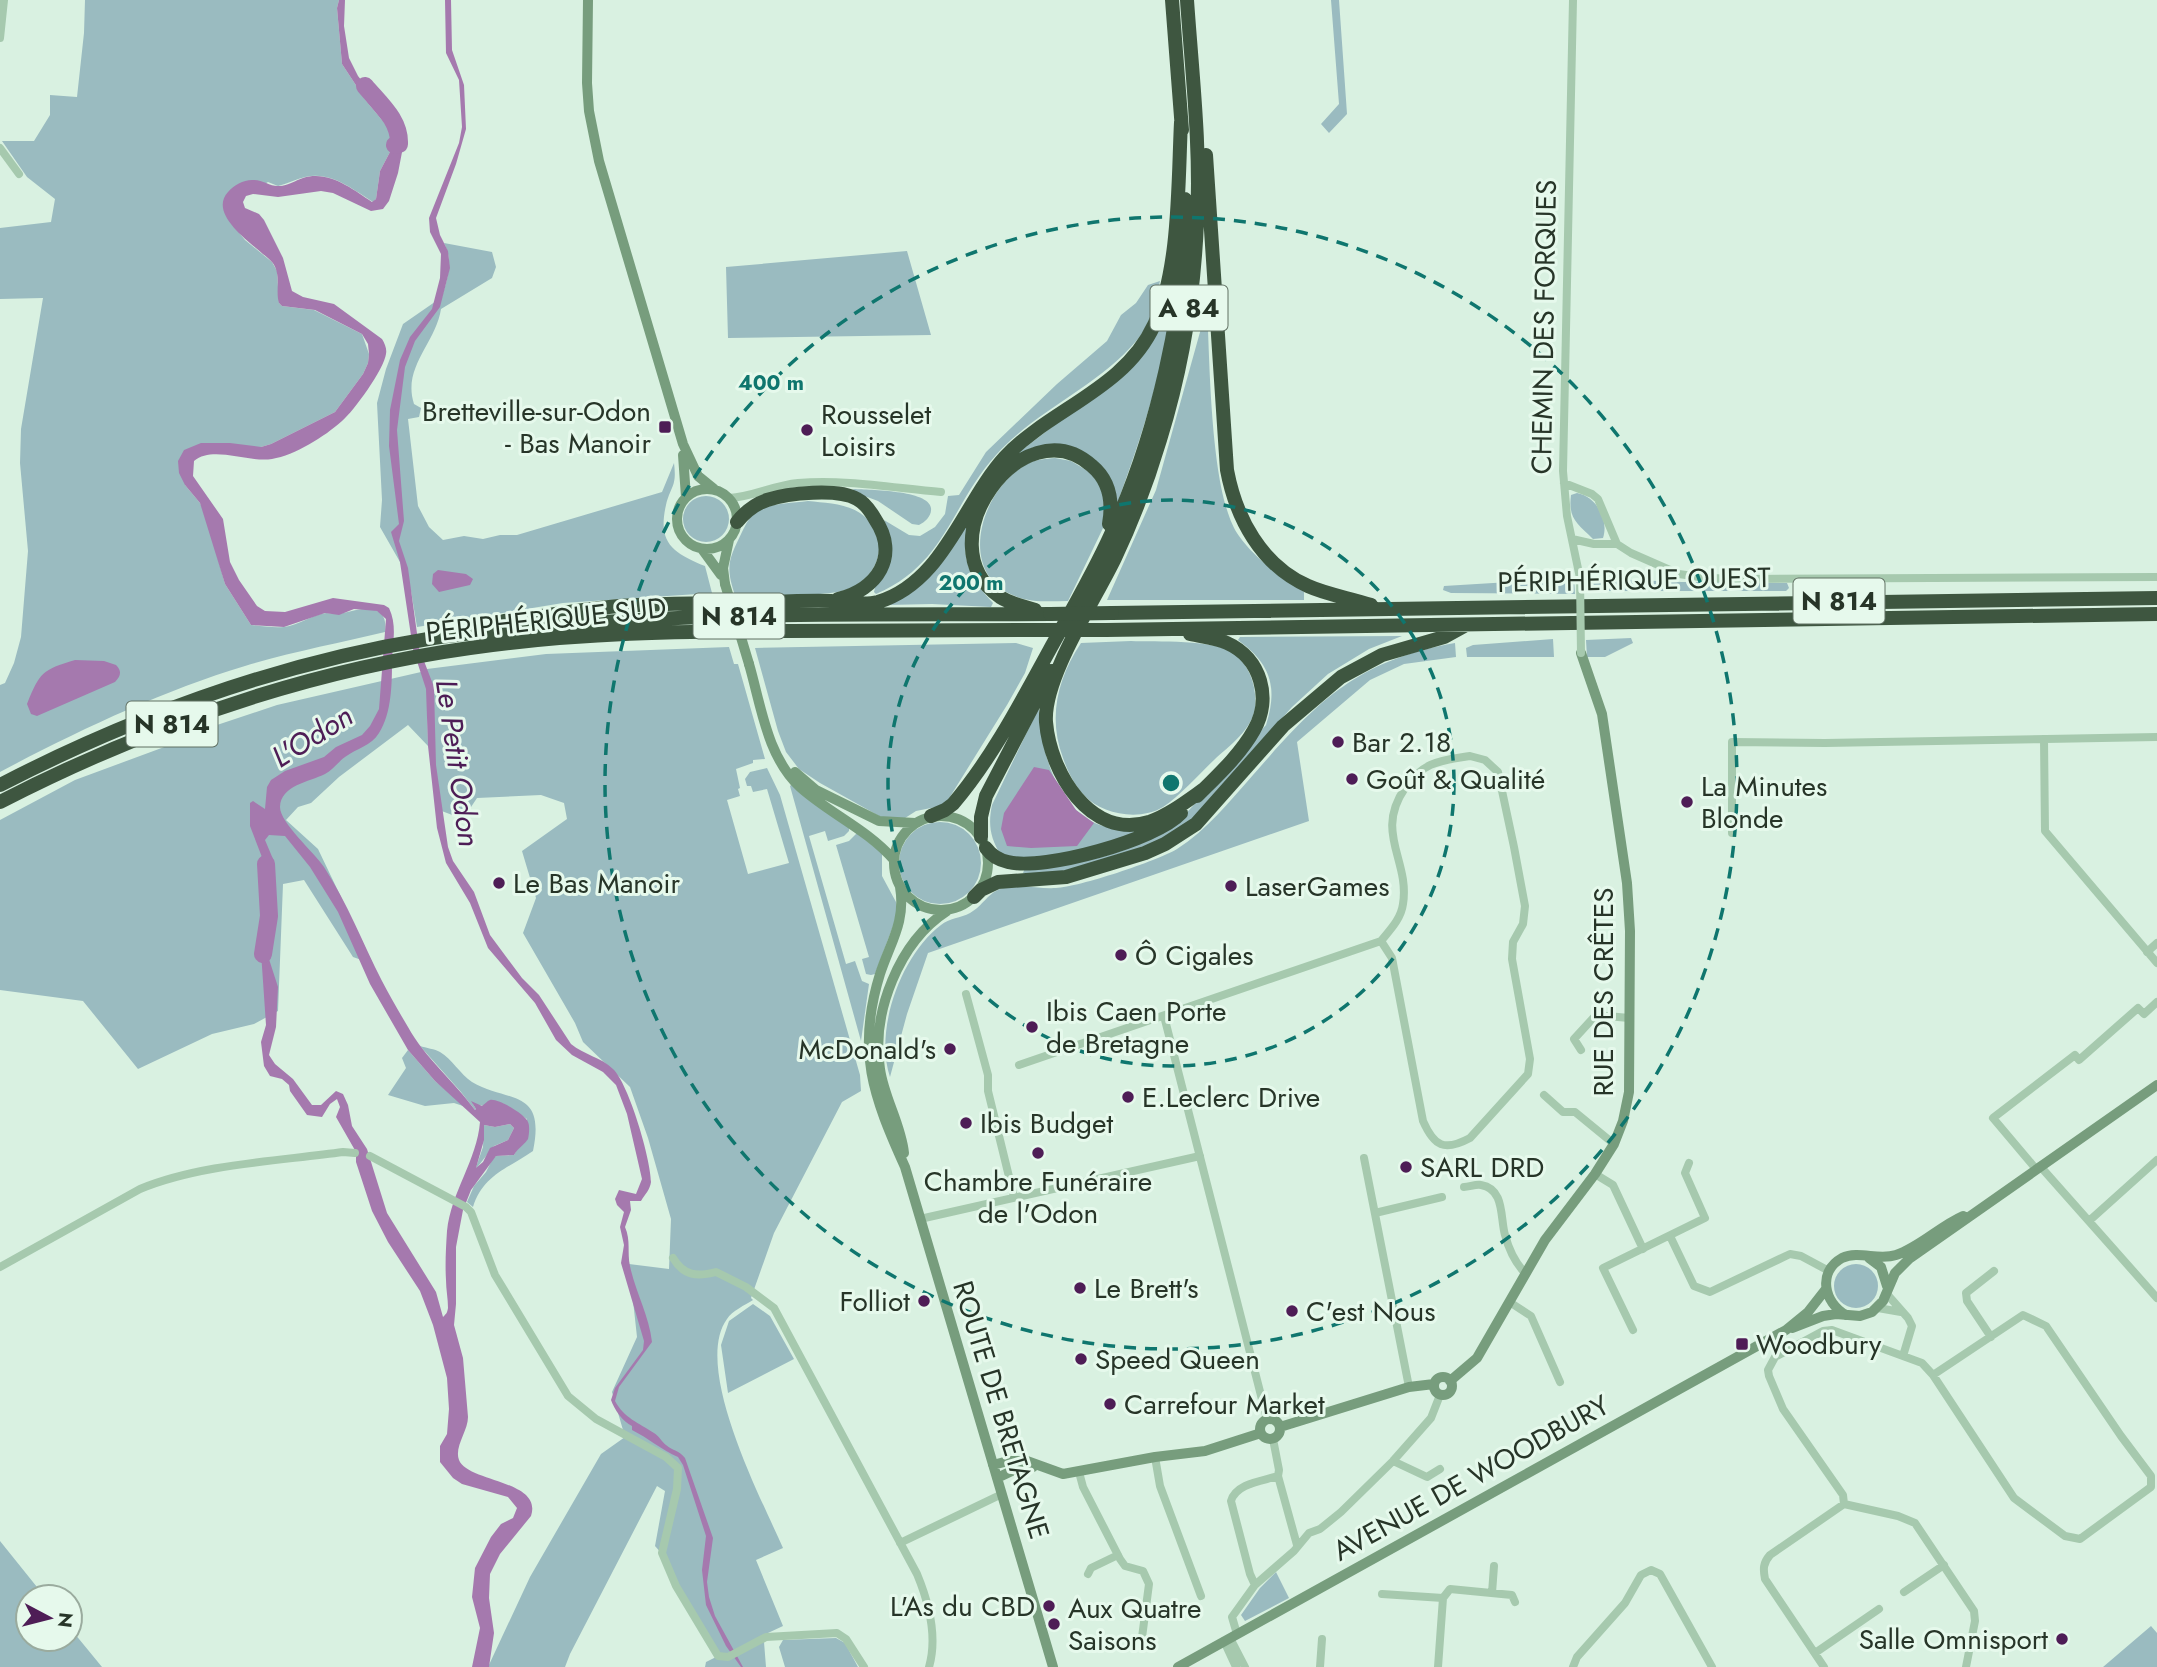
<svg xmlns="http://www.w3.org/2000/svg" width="2157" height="1667" font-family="Jost,sans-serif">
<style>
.green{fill:#9abbc0}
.water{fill:#a579ae;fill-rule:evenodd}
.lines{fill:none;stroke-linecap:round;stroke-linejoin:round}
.river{stroke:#a579ae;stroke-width:18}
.street{stroke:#a6c9ae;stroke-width:8}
.secondary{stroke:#779d7d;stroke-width:10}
.highway{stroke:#3e5640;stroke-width:14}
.street-bridge{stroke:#a6c9ae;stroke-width:8}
.secondary-bridge{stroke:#779d7d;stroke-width:10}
.highway-bridge{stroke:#3e5640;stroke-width:14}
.ring{fill:none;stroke:#0f766e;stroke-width:3.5;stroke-dasharray:12 9}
.poi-dot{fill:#4e1d56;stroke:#e6f9ec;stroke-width:2.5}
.labels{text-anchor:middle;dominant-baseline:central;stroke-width:6;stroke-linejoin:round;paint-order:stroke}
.shield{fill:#e6f9ec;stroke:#607063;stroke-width:2}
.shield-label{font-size:26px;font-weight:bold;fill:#273528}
.street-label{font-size:28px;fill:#273528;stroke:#e6f9ec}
.poi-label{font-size:28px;fill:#273528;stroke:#e6f9ec;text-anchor:start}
.water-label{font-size:30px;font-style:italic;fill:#4e1d56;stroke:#e6f9ec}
.centre{fill:#0f766e;stroke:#e6f9ec;stroke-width:3.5}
.ring-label{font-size:21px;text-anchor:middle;font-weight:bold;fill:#0f766e;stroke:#e6f9ec;stroke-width:6;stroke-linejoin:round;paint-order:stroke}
</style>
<rect width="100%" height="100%" fill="#d9f1e1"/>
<path class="green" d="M85,0H339L337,8L342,64L367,102L392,132L391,150L380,171L376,199L373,202C352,189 331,171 305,177C296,179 287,184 278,186L268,182L224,208L229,220L245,240L272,262L277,271L279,303L282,306L314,310L362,334L369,354L368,363L363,374L335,412L271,444L261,447L184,450L185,485L200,503L205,513L225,584L251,625C262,626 273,628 284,627C299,625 312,615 326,613C332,613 337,615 343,613C362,608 389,602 385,632C339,643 291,652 245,666C162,691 77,731 0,772V685L5,683L14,663L21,637L28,551L20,463L21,429L43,298L0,299V228L51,222L55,199L27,177L2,141H34L50,115V95L77,97L84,33Z
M1331,0H1339L1347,114L1329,133L1321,124L1339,104Z
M444,243L492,252L496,267L492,278L441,309C436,343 402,367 414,404L421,408L419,417L408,419L418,506L429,527L443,540L464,536L483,539L500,535H517L662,492L674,463C677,487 671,485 666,505C657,544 674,553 705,566L712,593L563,603L417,627L411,591L400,562L380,527L382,500L377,403L386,369L403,324L442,297C447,279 454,262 444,243Z
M907,251L931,335L728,338L726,267Z
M1160,281C1155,301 1151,324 1137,340C1098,387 1037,409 996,455C950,506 946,564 876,594L874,592L888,531L884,520L909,535L920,536L935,527L945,514L948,496L959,495L986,452L1057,384L1107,341L1121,315L1136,303L1148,285Z
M1173,283C1168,360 1142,435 1116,507C1110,493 1104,475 1095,462C1083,444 1047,441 1029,449C1018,454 1012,462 1004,470L1006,462L1115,379Z
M1207,307C1210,360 1210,497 1239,536C1256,560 1281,576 1304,592V600H1107L1156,490Z
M1055,458L1071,461L1091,473L1104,492V526L1068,601C1050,601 1032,603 1015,596C954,573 982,486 1029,463C1037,459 1046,459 1055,458Z
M854,489C869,490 929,490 931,508C932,516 925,522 919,525L912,524L878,501L851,491Z
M1577,493C1597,497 1609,520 1603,538L1593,539C1577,523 1568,519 1571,495Z
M683 519a23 23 0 1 1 46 0a23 23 0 1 1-46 0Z
M808,501C825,503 845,503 860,513C892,534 881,577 848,589C825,598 763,594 735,595C725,566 729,559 742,532C746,524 750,515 759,510C773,503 792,503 808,501Z
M970,517C958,553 968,577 993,603L991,607L932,604L887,605Z
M1574,578L1575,594L1451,593L1443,590L1444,586Z
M1585,578L1682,582L1787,583L1789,588L1786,591H1585Z
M1402,636L1369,649L1328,674L1292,707L1191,821L1156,843L1080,869L1033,874L1023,873L1025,868L1181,819L1266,725C1278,687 1271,664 1238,640L1240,637Z
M1631,638L1633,643L1605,657H1587L1586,640Z
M1553,639L1554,657H1467L1466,648L1473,645Z
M1131,641C1155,642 1216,639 1235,654C1250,667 1257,687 1255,707C1253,729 1229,746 1214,760C1198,775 1181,795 1163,807C1140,821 1102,815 1084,795C1074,784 1068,772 1063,758C1048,718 1057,679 1081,643Z
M1016,643L1033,648L1025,673L1007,705L948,800L941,806L916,811L902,820L881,817L820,783L799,769L786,752L778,731L755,648Z
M1455,643L1456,657L1404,664L1370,680L1297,742L1309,821L928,953L907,1014L890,1077C874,1030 901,955 941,925C949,918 961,918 970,913C983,906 988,892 1003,888C1021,884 1039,889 1056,888C1079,887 1157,861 1177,849C1207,830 1229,802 1253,775C1317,702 1355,661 1455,643Z
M729,647L734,664H738L765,759L753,760V763L736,769L740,788L738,789L740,796L727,800L748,874L789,863L767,789L753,792L751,786H747L745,779L750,772L767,768L780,795L860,1075L861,1091L842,1102L774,1233L751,1298L753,1300C745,1305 732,1311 727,1319C692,1367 762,1500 783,1548L756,1560L783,1626L759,1637L764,1642L766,1667H705L706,1662L718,1656L662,1554L655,1546L665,1491L657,1486L570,1654L565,1667H488L530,1577L601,1454L625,1437L612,1392L637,1337L629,1264L669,1269L671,1219L648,1138L630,1087L583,1042L575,1023L523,933L536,898L522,851L567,819L564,803L541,795L477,798L463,819L439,810L427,701L428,746L408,725L339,777L311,803L298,807L286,820L318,849L373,964L353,957L304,880L283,884L278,1011L254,1024L212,1034L138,1069L83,1001L0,990V820L75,780L167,746L193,733L277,705L421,672L426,684L427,669L546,654Z
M1039,707C1040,748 1055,806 1097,824C1111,829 1126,829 1140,830L1108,843L1035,860L1001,855C990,838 988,824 992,805Z
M793,783L849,828V831L844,836L828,841L825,831L809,836L846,964L855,961L862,981L869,984L861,1041L790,786Z
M899 863a41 41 0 1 1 82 0a41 41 0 1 1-82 0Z
M857,833L882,853V876L896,902L897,909L895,921L875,974L871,975L866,974L862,959L869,957L836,845L849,841Z
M420,1046C426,1048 435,1049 440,1052C452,1059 460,1074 472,1082C508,1103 546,1088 533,1151C507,1169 483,1175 473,1207L467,1202L474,1186L486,1172L493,1158L496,1156L514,1155L519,1146L527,1140V1119L502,1103H487L484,1106L473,1104L476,1109L475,1110L461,1092Z
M408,1050L435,1081L466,1107L454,1103L425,1106L388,1095L406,1068L402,1058Z
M510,1124L514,1128L508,1140L494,1146L475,1170L483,1147L484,1125L495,1127Z
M1834 1286a22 22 0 1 1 44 0a22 22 0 1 1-44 0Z
M753,1304L770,1316L794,1359L728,1393L721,1345L729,1321Z
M0,1541L45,1597H28V1639H70V1628L102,1667H0Z
M1276,1572L1289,1598L1245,1621L1241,1615L1260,1588Z
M2151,1626L2157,1633V1667H2103Z
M836,1638L845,1643L858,1667H785L779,1647L783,1640Z"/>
<path class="water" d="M339,0H345L344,26L349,58L358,76L399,128L402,137L403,147L398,173L389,201L383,209L371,211L333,193L321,191L278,197L253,194L246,196L243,202L245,208L259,214L264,220L283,258L292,291L303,297L334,304L382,339C385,344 387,349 386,354C384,369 354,411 342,421C324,437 295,455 272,459C248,463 213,445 194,461L193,476L223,519L230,562L239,580L257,606L265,611L285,612L333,598L384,605L389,608C397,625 393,641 392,660C392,682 392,713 379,733C371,746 357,748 345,757C338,762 333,770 325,774C309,782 281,785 280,807C280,823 314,852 324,867C348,904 362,942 382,981C390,996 399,1012 408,1027C425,1058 454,1081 475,1110L476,1109L471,1101L482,1106C485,1104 487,1101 490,1100C498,1098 526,1115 528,1122C530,1126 529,1135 528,1139C526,1143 518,1148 514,1155L496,1156L471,1190L463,1210L456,1247V1304L454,1325L463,1358L468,1417C468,1431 454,1447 459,1460C467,1482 543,1480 531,1516L500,1554L490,1574L489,1598L494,1633L489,1667H472L480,1628L472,1597L475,1568L491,1537L501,1524L513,1518L517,1508L508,1497L462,1484L453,1478L440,1462V1446L447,1434L449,1409L447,1378L433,1325L420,1291L388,1242L372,1211L356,1162V1152L336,1117L340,1107L337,1099L330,1104L322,1117L307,1115L290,1091L289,1085L282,1079L270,1076L264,1066L261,1042L266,1025L261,952L270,917L265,865L250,826V803L253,801L265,809L267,787L271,780L285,771L324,757L336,747L362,735L370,726L379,709L386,619L377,611L354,609L339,615L325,613L284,627L251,625L225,584L200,503L185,485L179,473L178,461L184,450L201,443H230L261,447L271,444L335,412L363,374L368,363L369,354L368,344L362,334L315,310L282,306L279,303C275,291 282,274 272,262C259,248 206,216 228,192C234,185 243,180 252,180C262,179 269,186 278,186C286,187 296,180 303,178C329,170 352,189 372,202L376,199L380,171L391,150L392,132L367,102L342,64L337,8ZM269,835L285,836L310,867L338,912L370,984L408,1050L435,1081L480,1122C477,1160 451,1192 447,1231C446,1247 445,1264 446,1280C446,1289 448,1299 448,1308C447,1313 447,1313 443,1317L436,1292L387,1213L367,1149L352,1126L348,1105L343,1094L336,1091L321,1105H312L293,1079L275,1064L269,1055L276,1027L278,987L268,956L275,914L273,859L265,840ZM510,1124L514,1128L508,1140L490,1148L483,1162L476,1168L484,1140V1125L495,1127Z
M445,0H451L452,50L464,85L466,129L456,164L436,218L440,235L448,251L450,268L440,307L415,341L405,367L397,430L404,521L399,541L408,568L419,648L434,687L436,765L448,847L453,861L474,892L490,935L522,978L539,995L571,1044C584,1055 601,1057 613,1069C629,1084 651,1160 651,1182C650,1190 645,1194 641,1201H630L631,1210L625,1227C631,1241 627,1252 630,1266C635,1291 649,1315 652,1342L619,1387L615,1401C624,1418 639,1423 654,1433C659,1436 662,1442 666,1445C673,1451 679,1450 685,1458L713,1538L707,1582L709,1597L715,1616L743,1667H741L726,1646L706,1605L702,1570L706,1536L683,1465L678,1457C662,1450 648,1438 632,1430V1426C623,1422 614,1409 611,1400L615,1388L643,1350L644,1341L621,1263L624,1245L620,1227L624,1212L617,1205L615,1199L619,1190L636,1194L642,1179L627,1114L616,1085L603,1072L572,1055L556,1040L535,1003L488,948L470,903L446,863L437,828L428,746L426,689L413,649L400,562L391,532L399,524L389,446L390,410L400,360L410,337L432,309L440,278L441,254L430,232L429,218L459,143L462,127L459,80L446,53Z
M438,570L466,574L473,579L470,585L439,592L432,584L433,574Z
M75,660L104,661L116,665C122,671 121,676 115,682L37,716L31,714L27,704C40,672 42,670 75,660Z
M1034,767L1049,770L1076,810L1094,823L1077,846L1031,848L1007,846L1001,829L1004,813Z"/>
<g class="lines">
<path class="river" d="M365,86C380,104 400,120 399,144L395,145
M263,954L269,916L266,864"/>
<path class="street" d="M1573,0L1563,471L1567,516L1580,578
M0,38L4,0
M0,148L19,174
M1564,483L1592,494L1598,499L1617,544L1631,553L1679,574L1706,578L1750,579L2157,577
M729,498C753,497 774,485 798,483C845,479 894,488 941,492
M1572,539L1594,544H1617
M2044,739L2045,831L2157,963
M1470,756L1485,760L1498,772L1514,847L1525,906L1523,924L1513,942L1512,959L1530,1059L1528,1074L1470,1138C1444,1152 1434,1146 1423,1121L1392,958L1381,941C1390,930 1401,919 1403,904C1410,860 1374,833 1405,788C1424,761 1440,761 1470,756Z
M1732,833V742L1825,743L2157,737
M2147,952L2157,943
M966,994L988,1075V1091L1014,1197
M1164,1016L1267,1419
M1581,1050L1574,1039L1596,1015L1629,1018
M1019,1065L1381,941
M1544,1095L1563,1112H1575L1614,1144
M370,1156L466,1207L471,1212L495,1275L568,1396L596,1419L666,1457L678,1468L677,1489L662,1553L676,1586L718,1656L728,1657L766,1637L837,1633L846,1639L864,1667
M1364,1158L1409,1387
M2040,1166L2157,1298
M2036,1169L1993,1118L2075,1055L2079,1060L2138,1008L2144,1014L2157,1002
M1595,1174L1613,1185L1643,1249
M1464,1187C1469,1187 1476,1184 1481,1185C1505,1189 1500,1218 1505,1235C1509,1250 1515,1263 1526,1274
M1375,1213L1442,1197
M920,1219L1200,1156
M2089,1221L2157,1160
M1670,1236L1694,1286L1710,1292L1790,1254L1801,1256L1829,1271
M673,1258C684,1276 697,1277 716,1272L746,1287L774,1308L917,1574C929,1603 938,1636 929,1667
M0,1267L140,1189C200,1164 279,1161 343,1152L355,1153
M1886,1293L1908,1318L1912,1326L1903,1356
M1511,1303L1531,1316L1560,1382
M1878,1308L1901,1312
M1633,1330L1603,1268L1705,1218L1685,1173L1689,1163
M1991,1337L1967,1301L1966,1293L1994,1271
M1273,1439L1279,1470L1278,1476L1297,1545
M1155,1457L1160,1486L1201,1596
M1393,1461L1427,1477L1440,1469
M1079,1472L1083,1487L1120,1559L1125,1566L1143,1571L1149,1584L1141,1645
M1844,1504L1898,1516L1915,1523L1974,1611L1975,1621L1966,1667
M900,1543L1002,1494
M1088,1574L1091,1568L1118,1555
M1255,1585L1250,1574L1231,1501C1236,1483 1263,1481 1278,1476
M1904,1592L1944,1565
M1492,1593L1494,1566
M1382,1594L1443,1598
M1237,1634L1232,1617L1255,1585L1294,1551L1309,1533L1320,1529L1341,1512L1393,1461L1431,1418L1440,1395
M1230,1638L1245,1667
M1224,1641L1236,1667
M1815,1653L1879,1609
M1320,1667L1322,1639
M1438,1667L1443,1598L1450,1589L1512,1595L1515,1602
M1573,1667L1577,1657L1625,1603L1641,1575L1651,1570L1660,1574L1712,1667
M1824,1667L1765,1579C1763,1569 1763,1563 1770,1555L1844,1504L1843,1495L1783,1409L1769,1376L1768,1370L1775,1357L1823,1331L1832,1330L1922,1363L1933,1375L2014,1498L2065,1536L2080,1539L2151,1487V1476L2121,1436L2046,1326L2023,1315L1933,1375"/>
<path class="secondary" d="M588,0L587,83L589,111L599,161L683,444L698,476L714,489
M683,455L686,497
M677 519a30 30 0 1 1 60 0a30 30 0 1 1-60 0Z
M702,549L721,575
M725,584L723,568L729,540
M749,664C761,705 767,757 800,787C830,814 867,829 894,860
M795,772L816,790L879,821L915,823
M894 863a47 47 0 1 1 94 0a47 47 0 1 1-94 0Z
M900,887C906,922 890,943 880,974C856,1051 873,1096 905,1167L1053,1667
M904,1153C901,1124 884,1098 880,1069C871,1013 899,942 947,911
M1869,1258L1881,1267L1887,1286
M1846,1315C1824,1303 1817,1272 1842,1258C1859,1250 1878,1261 1896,1255C1920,1247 1940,1226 1963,1216
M1792,1328L1823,1316L1836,1314L1860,1316L1872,1312L1883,1301L1895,1273L1909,1259L2157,1085
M1434 1386a9 9 0 1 1 18 0a9 9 0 1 1-18 0Z
M1450,1381L1477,1358L1545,1240L1595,1174L1614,1144L1623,1121L1629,1092L1630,931L1627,883L1602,714L1581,653
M1260 1429a10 10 0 1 1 20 0a10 10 0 1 1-20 0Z
M1280,1427L1409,1387L1434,1384
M993,1465L1008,1461H1027L1063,1474L1155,1457L1205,1451L1261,1433
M997,1478L1014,1470L1033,1467
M1178,1667L1786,1330L1808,1312L1826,1289"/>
<path class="highway" d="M1172,0L1182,130
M1187,0C1192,73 1201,148 1197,222C1194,295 1182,369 1160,440C1148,480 1133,520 1115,558C1095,600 1043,678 1046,722C1050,772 1090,840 1149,822C1169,815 1187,801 1204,789
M1206,155L1227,470C1236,518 1261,565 1308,586C1328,595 1350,598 1371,605
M737,522C745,512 755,504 767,500C788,493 838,488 857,499C865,503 871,512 875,519C900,556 877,590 838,599
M1035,610C1023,606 1011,604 1000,597C922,544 1023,404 1092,466C1110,481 1113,502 1109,524
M1112,613L2157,598
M504,621C542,617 580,609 619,606C663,603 707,603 752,603C778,602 805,600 831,601C846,602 863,606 878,602C944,582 963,503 1005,457C1050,409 1125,389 1154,325C1180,271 1178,182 1181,122
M1106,630L2157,614
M1190,634C1203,637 1216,638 1227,643C1261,658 1272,699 1254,730C1240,755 1217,776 1197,796
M0,785C134,716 279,663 428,639C462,633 497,631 531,628C703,611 877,615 1050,614
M0,802C148,726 305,671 470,648C576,633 683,631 790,631C872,630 954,630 1036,630
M931,816L945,810L953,804C992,758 1020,704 1049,651C1070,613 1093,574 1111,534C1155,439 1188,304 1185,199
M981,837V817L986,796L1051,671
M986,848C991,855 999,860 1008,862C1044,871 1156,840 1181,813
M974,897L981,890L998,882L1066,877L1145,853L1165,844L1196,824L1283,726L1341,677L1382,655L1444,637L1464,626"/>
<path class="street-bridge" d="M1580,578L1581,653"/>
<path class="secondary-bridge" d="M725,584L749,664"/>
<path class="highway-bridge" d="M1050,614L1112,613
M1036,630H1106"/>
</g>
<g class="ring">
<circle cx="1171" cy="783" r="283"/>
<circle cx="1171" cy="783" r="566"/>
</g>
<g class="poi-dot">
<rect x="658" y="420" width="14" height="14" rx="3.5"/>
<circle cx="807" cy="430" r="7"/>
<circle cx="1338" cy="742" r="7"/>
<circle cx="1352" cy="779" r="7"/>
<circle cx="1687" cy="802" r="7"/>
<circle cx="499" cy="883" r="7"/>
<circle cx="1231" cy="886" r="7"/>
<circle cx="1121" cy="955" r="7"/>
<circle cx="1032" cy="1027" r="7"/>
<circle cx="950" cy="1049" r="7"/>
<circle cx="1128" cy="1097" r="7"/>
<circle cx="966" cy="1123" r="7"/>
<circle cx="1038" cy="1153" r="7"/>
<circle cx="1406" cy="1167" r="7"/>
<circle cx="1080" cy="1288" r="7"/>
<circle cx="924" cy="1301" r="7"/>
<circle cx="1292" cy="1311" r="7"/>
<rect x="1735" y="1337" width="14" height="14" rx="3.5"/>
<circle cx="1081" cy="1359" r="7"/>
<circle cx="1110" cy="1404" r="7"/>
<circle cx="1049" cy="1606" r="7"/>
<circle cx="1054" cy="1624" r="7"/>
<circle cx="2062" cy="1639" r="7"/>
</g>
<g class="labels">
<g class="shield">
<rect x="1150.5" y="285.5" width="77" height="45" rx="5"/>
<rect x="1793.5" y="578.5" width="91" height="45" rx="5"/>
<rect x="693.5" y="593.5" width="91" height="45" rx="5"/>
<rect x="126.5" y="701.5" width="91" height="45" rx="5"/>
</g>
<g class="shield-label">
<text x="1189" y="308">A 84</text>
<text x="1839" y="601">N 814</text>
<text x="739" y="616">N 814</text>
<text x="172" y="724">N 814</text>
</g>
<g class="street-label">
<text transform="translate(1544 327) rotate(-89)">CHEMIN DES FORQUES</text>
<text transform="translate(1634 580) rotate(-1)">PÉRIPHÉRIQUE OUEST</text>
<text transform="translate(546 620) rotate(-6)">PÉRIPHÉRIQUE SUD</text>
<text transform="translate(1603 992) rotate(-90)">RUE DES CRÊTES</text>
<text transform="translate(1001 1410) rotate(73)">ROUTE DE BRETAGNE</text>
<text transform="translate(1471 1478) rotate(-29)">AVENUE DE WOODBURY</text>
</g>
<g class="poi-label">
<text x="651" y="411" text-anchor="end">Bretteville-sur-Odon<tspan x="651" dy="32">- Bas Manoir</tspan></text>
<text x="821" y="414">Rousselet<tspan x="821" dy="32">Loisirs</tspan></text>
<text x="1352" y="742">Bar 2.18</text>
<text x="1366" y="779">Goût &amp; Qualité</text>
<text x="1701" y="786">La Minutes<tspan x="1701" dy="32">Blonde</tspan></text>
<text x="513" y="883">Le Bas Manoir</text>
<text x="1245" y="886">LaserGames</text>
<text x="1135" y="955">Ô Cigales</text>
<text x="1046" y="1011">Ibis Caen Porte<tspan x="1046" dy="32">de Bretagne</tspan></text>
<text x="936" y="1049" text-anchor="end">McDonald's</text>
<text x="1142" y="1097">E.Leclerc Drive</text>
<text x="980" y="1123">Ibis Budget</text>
<text x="1420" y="1167">SARL DRD</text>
<text x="1038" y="1181" text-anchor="middle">Chambre Funéraire<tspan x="1038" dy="32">de l'Odon</tspan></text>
<text x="1094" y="1288">Le Brett's</text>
<text x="910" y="1301" text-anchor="end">Folliot</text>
<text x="1306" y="1311">C'est Nous</text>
<text x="1756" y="1344">Woodbury</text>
<text x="1095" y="1359">Speed Queen</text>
<text x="1124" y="1404">Carrefour Market</text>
<text x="1035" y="1606" text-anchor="end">L'As du CBD</text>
<text x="1068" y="1608">Aux Quatre<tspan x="1068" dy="32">Saisons</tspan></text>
<text x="2048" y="1639" text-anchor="end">Salle Omnisport</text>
</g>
<g class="water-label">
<text transform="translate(312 736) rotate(-32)">L'Odon</text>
<text transform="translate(458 763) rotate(82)">Le Petit Odon</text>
</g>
</g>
<circle cx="1171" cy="783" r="10" class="centre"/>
<g class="ring-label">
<text x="771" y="390">400 m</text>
<text x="971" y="590">200 m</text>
</g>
<g transform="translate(49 1618) rotate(97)"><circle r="33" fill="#e6f9ec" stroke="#9aab9e" stroke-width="2"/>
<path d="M0-5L12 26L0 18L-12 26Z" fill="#4e1d56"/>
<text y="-10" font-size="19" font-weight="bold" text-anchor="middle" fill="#273528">N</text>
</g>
</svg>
